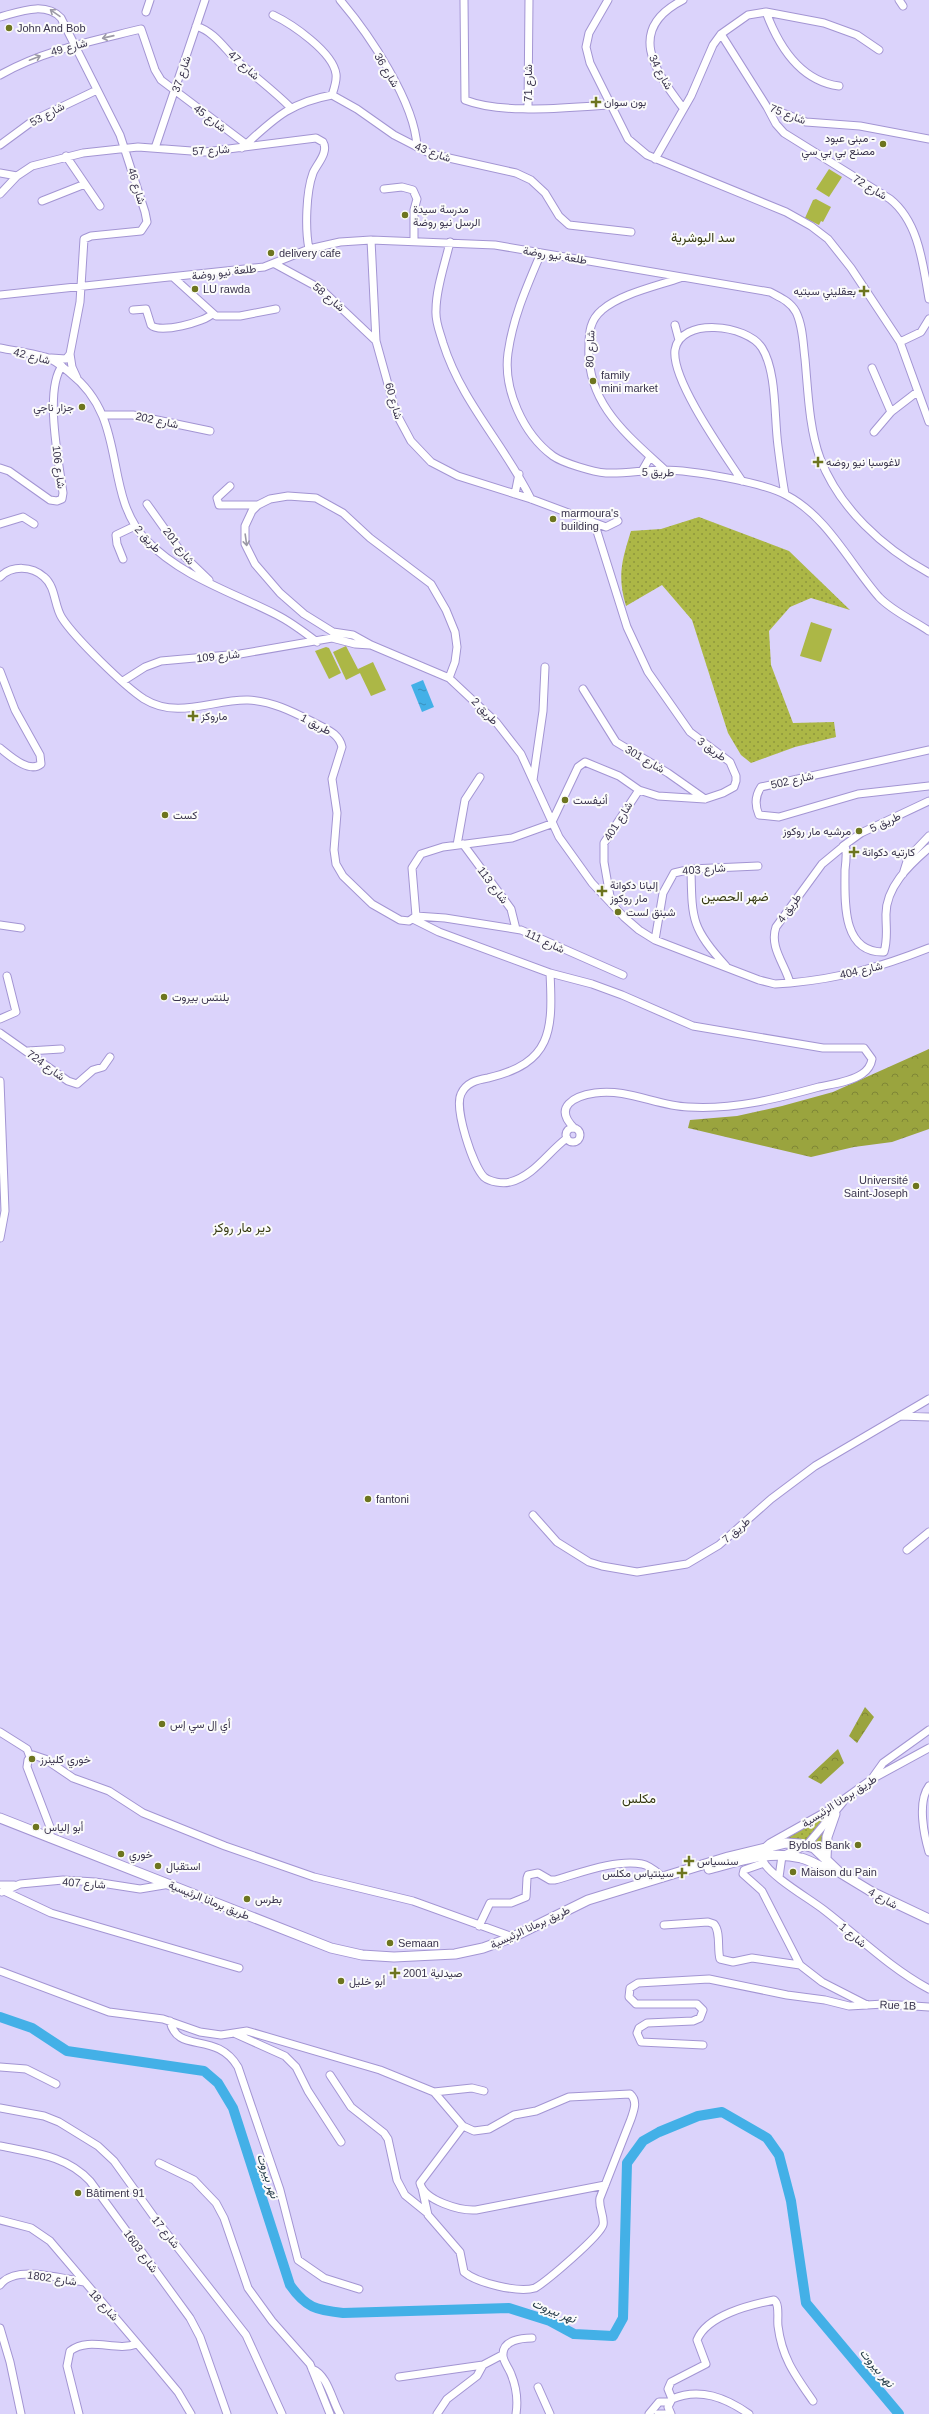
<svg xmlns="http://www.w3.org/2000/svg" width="929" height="2414" font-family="Helvetica,Vazirmatn,sans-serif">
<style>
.grass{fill:url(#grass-dots)}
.forest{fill:url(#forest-crowns)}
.garden{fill:#acb746}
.water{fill:url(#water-ripples)}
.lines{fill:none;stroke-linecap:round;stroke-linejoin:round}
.river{stroke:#43b0e7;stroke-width:10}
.minor-casing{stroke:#a395d3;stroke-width:9}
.major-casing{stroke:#a395d3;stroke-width:11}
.minor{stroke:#fff;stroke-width:7}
.major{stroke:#fff;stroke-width:9}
.oneway{stroke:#9c9aa6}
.poi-dot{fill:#6d751f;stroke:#fbfbfb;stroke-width:1.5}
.labels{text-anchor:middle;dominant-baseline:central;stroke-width:4;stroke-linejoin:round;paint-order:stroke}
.poi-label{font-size:11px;fill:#3a344d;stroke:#fbfbfb;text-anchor:start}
.street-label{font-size:11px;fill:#3a344d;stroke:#fbfbfb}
.water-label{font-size:12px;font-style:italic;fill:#243b48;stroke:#fbfbfb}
.quarter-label{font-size:13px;fill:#353910;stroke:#fbfbfb}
</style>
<defs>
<pattern id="grass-dots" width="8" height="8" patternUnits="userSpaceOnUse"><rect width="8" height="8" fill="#acb746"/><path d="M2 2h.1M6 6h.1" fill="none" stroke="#8d963d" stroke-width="1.8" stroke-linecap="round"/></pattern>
<pattern id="forest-crowns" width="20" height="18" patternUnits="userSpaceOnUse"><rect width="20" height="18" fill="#9aa43e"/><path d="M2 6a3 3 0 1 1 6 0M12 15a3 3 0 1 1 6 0" fill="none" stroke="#7f8636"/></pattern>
<pattern id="water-ripples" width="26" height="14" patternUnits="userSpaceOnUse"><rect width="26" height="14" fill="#43b0e7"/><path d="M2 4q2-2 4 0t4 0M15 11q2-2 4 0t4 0" fill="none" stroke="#3990bd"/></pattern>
</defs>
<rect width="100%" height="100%" fill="#dbd3fb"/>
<path class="grass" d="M699,517L789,551L850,610L811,598L790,607L769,631L771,665L793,723L834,722L836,737L795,747L751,763L741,755L728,733L692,620L662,585L626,606C617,576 622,560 631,531L661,529Z
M836,1811L807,1840L781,1841Z
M829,1825L825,1852L811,1844Z"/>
<path class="forest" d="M929,1049V1129L892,1142L854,1147L811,1157L688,1128L690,1120L737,1116L782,1106L833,1092Z
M865,1707L874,1717L857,1743L849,1736Z
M838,1749L844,1763L821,1784L808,1777Z"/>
<path class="garden" d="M829,169L842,177L829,197L816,189Z
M816,199L831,207L823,222L821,221L819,225L805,218L813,200Z
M811,622L832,629L821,662L800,656Z
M346,646L360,673L346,680L333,652Z
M326,647L329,648L341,673L329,679L315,651Z
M373,662L386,690L371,696L358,669Z"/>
<path class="water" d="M423,680L434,707L422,712L411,685Z"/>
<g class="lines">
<path class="river" d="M0,2017L32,2028L67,2051L204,2071L218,2083L233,2108L290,2285C306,2308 316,2310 343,2313L509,2308L550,2321L574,2334L613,2336L623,2318L627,2163L643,2141L659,2132L698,2116L722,2112L767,2138L779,2155L791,2201L806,2303L899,2414"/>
<defs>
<path id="minor" d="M340,0C369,34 415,102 417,147
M464,0L465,100C503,115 569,107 610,105
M608,0L589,33L586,47L590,63L628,139L647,155L786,212L811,226L828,239L851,268L900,342L929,422
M899,0L903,6
M146,12L150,0
M766,12C779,47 801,81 839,86
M273,15C292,24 333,52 336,74C337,81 334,89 332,95
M0,17C19,12 45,1 61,18L120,135L145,212L147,222L141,231L91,236L84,239L80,302L70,354L72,367L77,378
M196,26C216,32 227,53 243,66C259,80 275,92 290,107
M721,34L767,107L806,122L860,126L929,139
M0,75C44,50 93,41 141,29L155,70L161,80L246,144
M767,107L776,124L784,133L890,199C919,222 923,265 929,299
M528,108L529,0
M683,108C654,70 626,29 683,0
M0,145L34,120L97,90
M155,148L205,0
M242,148C273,120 288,103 332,95L357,109L394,135L431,154L516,173L531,180L545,193L559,216L569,225L631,232
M66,156L100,206
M655,159L691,96L713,45L721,34L748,15L766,12L824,23L857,35L879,50
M0,173L17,176
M384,189L402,187L413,190L417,199L414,210V241
M0,194L17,176L32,166L83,153L138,147L205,152L316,138L323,142C329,152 317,164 313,173C306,192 305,229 309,249
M42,201L85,184
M371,240L376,341L396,413L411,441L431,462L458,476L531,499L606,527L618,521
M450,242C445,264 436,288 436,310C435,322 440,332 443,343C462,403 504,444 531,499
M541,253C527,286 513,317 508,353C503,389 523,434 553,456C563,463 593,472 606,473C625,474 644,470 663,470C691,470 762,482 786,495C827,516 850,564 879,597C892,611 913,620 929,631
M275,264L321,289L376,341
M174,278L216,316H240L276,309
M0,295L264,267L309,249L340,242L371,240L495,245L770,292C779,297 790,301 796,312C803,326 803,344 805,359C808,391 809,428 820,458C839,508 883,548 929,573
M133,310L146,309L151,325C159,334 205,322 212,314
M675,325L679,340
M900,342L921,332L929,319
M0,348C15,351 30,353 45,357C54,359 63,367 70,373C130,420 101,491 146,540C182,577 232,592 277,615C291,622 304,632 317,642
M51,358L66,359L70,354
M872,368L891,412
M103,415H133L210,431
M874,432L891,412L917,392
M0,468L9,471L50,500L57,501L62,499L63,493C59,463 44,390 62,366
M665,470C626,434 586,403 589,346C589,332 590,320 602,310C620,294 657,286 680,278
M642,471L650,457
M742,481C725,455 671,380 675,350C680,317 747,324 762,348C777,372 774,417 778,446C780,462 782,478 785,494
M230,486L217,498L219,505H258
M515,494L519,474
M147,504L184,556L209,580
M0,524L23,517L34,524
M123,559L117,544L116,535L135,526
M0,577C12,565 32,566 44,577C56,587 54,606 62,618C75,638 124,686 144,699C178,720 213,699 248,700C273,701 295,713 317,724C328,730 339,734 342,747L332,779L337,813L334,850L336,864L343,876L372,904L400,920L409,921L416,916L412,868L421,854L443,847L512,838L551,824
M0,671L15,710L40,755L41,764C29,774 9,755 0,748
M449,678L455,662L457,647L455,632L446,610L431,584L370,538L343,513L316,498L288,496L270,499L258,505L252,511L245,526V544L255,564L280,593L304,614L333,632L353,635L371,645L449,678L496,722L521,754L559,837L592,883L624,917L639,930L655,940L759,980L775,984L790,983C785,964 769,947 776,927L822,864L845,845C847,851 846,862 845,870C845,900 841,953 884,952C888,939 886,929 886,916C885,888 909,865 929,848
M123,681L145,667L161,661L240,654L332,638L355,644L370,645
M583,689L616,742L668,773L705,799
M929,750L761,787C755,796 755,806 759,815L779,817L858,794L929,786
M533,780L543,711L545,667
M551,824L578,767L585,762L619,776L639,790L658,796L705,799L723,793L734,787L736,781V776L730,762L690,732L648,672L627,627L595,525
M463,844L511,909L516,929
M457,845L465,800L480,777
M843,846L861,833L929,801
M691,869C692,919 691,928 726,966
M903,874L908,858L929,836
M611,902L604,862V843L639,790
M416,916L445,918L521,930L623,975
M413,919L439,932L550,973L592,984L622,995L693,1026L823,1048H864L872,1059C871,1065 868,1070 862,1074C850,1082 833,1084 819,1087C775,1099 733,1110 688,1107C657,1106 627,1088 595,1093C574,1096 553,1107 574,1128
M0,925L21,928
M655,940L663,893L674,873L691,869L758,866
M550,973C553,1031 552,1063 488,1078C476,1080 466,1083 461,1094C454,1109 473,1166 484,1177C490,1182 503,1184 510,1182C534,1176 548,1152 567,1138
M790,983C842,978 881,967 929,948
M0,1019L16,1012L7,976
M0,1033L68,1081L77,1084L93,1070L103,1067L110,1057
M28,1051L61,1049
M0,1081L5,1211L0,1238
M566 1135a7 7 0 1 1 14 0a7 7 0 1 1-14 0Z
M900,1416L929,1417
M533,1515L557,1542L589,1562L602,1566L637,1572L687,1564L719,1545L771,1499L815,1466L929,1399
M907,1550L929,1532
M0,1732L27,1749L30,1757
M929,1748L872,1779L829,1810L770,1843C764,1848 759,1853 763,1861C770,1876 810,1899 824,1910C859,1937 890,1968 929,1989
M873,1777L883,1763L929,1730
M929,1786C917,1802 924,1835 929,1852
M50,1838V1827L27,1767L28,1760L33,1755L45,1759L73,1778L109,1791L143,1813L225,1846L314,1877L413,1901L513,1937
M764,1863L744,1870L743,1874L762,1891L800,1965L822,1982L867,2005
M779,1877L782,1856L807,1845L843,1802
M0,1885H14
M4,1891L51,1913L239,1968
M2,1892L20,1884L63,1880L95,1882L140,1889L170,1884
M664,1925L708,1922L714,1924C721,1932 717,1949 720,1959L733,1962L752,1958L800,1965
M479,1926L490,1903H511L526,1897L527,1878L528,1875L538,1873L550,1880H555C580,1873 616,1859 642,1864C649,1865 657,1872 663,1877
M0,1971L109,2012L163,2019L200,2032L221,2035L247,2031L380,2070L434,2092L463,2126L474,2131L489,2129L514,2115L536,2111L569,2097L630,2094C638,2101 634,2110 631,2119L600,2198C598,2207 605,2217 603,2225C600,2236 547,2281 535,2288C518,2293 477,2283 464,2272L460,2252L428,2215L422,2188
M170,2021C177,2055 216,2030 238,2067L280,2190L298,2260L324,2278L359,2289
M236,2034L285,2056L296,2067L308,2091L341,2142
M703,2045L641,2042L637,2033L639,2028L647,2023L693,2021L700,2018L703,2010L697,2004H636L629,1997L630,1988L638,1983L709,1979L787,1995L825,2000L849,2006L884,2004L929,2007
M0,2067L26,2069L56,2084
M330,2075L351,2107L384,2133L388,2139L397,2180L405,2195L426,2212
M434,2092L472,2088L484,2091
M0,2108L44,2116L59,2122L98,2146L114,2161L157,2221L246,2335L282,2414
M463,2126L420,2183C424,2201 461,2211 476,2210L605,2185
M0,2146C34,2153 66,2155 90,2181L190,2318L200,2337L227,2414
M159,2163L194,2180L216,2203L224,2218L248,2288L272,2321L310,2364L330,2414
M0,2220L31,2228L50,2241L153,2362L178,2392L191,2414
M0,2285C15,2264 62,2279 84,2282
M0,2328L10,2362L21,2414
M312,2369C328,2375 332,2401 340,2414
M399,2377L483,2365
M538,2387L550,2414
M672,2399L668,2389L671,2382L706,2364L697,2340C707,2315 750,2305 774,2300C780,2304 777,2319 778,2326C782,2358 795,2375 813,2401
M79,2414L67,2366L70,2351C90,2336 115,2352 137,2344
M437,2414L447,2399L477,2376L483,2365L502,2355
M516,2414C518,2401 516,2386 511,2374C509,2368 502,2360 503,2354C503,2340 522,2338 532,2338
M649,2414L659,2402H669
M658,2414H666
M671,2414L668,2407L672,2399C700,2387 726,2398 749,2414"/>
<path id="major" d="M0,1818L331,1948L362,1955L394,1957L455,1954L483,1948L513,1937L588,1900L728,1857L786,1843L800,1844L814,1848L839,1872L872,1892L929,1919
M826,1859L827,1837L835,1814
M709,1869C739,1861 770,1850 801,1858C814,1861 825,1872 839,1872"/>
</defs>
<use href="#minor" class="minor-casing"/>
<use href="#major" class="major-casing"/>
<use href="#minor" class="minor"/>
<use href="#major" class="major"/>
</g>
<defs><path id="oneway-shaft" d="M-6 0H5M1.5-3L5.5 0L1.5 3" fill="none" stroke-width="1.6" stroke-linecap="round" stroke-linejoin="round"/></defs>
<g class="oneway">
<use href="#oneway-shaft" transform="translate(55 13) rotate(-145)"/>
<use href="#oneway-shaft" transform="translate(108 37) rotate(167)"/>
<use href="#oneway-shaft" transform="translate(35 58) rotate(-21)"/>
<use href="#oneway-shaft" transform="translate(246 540) rotate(82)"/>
</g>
<g class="poi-dot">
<circle cx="9" cy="28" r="4"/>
<path d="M594 96h4v4h4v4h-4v4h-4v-4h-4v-4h4z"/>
<circle cx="883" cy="144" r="4"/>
<circle cx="405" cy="215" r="4"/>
<circle cx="271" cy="253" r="4"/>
<circle cx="195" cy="289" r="4"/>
<path d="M862 285h4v4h4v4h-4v4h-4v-4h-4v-4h4z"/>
<circle cx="593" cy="381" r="4"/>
<circle cx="82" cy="407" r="4"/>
<path d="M816 456h4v4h4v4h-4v4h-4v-4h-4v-4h4z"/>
<circle cx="553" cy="519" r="4"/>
<path d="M191 710h4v4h4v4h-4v4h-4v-4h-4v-4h4z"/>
<circle cx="565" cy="800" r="4"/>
<circle cx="165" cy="815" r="4"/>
<circle cx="859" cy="831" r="4"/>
<path d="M852 846h4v4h4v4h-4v4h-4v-4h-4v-4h4z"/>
<path d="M600 885h4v4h4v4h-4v4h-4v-4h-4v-4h4z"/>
<circle cx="618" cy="912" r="4"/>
<circle cx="164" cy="997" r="4"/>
<circle cx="916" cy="1186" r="4"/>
<circle cx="368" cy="1499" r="4"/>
<circle cx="162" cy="1724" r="4"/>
<circle cx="32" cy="1759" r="4"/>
<circle cx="36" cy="1827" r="4"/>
<circle cx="858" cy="1845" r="4"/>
<circle cx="121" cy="1854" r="4"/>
<path d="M687 1855h4v4h4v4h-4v4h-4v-4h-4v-4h4z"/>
<circle cx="158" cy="1866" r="4"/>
<circle cx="793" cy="1872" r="4"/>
<path d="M680 1867h4v4h4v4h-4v4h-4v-4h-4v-4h4z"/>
<circle cx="247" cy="1899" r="4"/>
<circle cx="390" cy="1943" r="4"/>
<path d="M393 1967h4v4h4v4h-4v4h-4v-4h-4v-4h4z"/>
<circle cx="341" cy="1981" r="4"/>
<circle cx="78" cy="2193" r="4"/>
</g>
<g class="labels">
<g class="poi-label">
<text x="17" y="28">John And Bob</text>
<text x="604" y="102">بون سوان</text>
<text x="875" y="138" text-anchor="end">مبنى عبود -<tspan x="875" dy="13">مصنع بي بي سي</tspan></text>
<text x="413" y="209">مدرسة سيدة<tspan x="413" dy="13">الرسل نيو روضة</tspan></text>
<text x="279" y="253">delivery cafe</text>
<text x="203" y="289">LU rawda</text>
<text x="856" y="291" text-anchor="end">بعقليني سبتيه</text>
<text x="601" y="375">family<tspan x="601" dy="13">mini market</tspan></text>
<text x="74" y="407" text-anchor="end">جزار ناجي</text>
<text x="826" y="462">لاغوسبا نيو روضه</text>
<text x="561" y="513">marmoura's<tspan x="561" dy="13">building</tspan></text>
<text x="201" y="716">ماروكز</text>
<text x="573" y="800">أنيفست</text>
<text x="173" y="815">كست</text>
<text x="851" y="831" text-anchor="end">مرشيه مار روكوز</text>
<text x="862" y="852">كارتيه دكوانة</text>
<text x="610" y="885">إليانا دكوانة<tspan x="610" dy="13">مار روكوز</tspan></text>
<text x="626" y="912">شبنق لست</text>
<text x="172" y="997">بلنتس بيروت</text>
<text x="908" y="1180" text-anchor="end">Université<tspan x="908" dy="13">Saint-Joseph</tspan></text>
<text x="376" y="1499">fantoni</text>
<text x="170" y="1724">أي إل سي إس</text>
<text x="40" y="1759">خوري كلينرز</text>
<text x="44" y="1827">أبو إلياس</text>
<text x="850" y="1845" text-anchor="end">Byblos Bank</text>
<text x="129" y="1854">خوري</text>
<text x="697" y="1861">سنسياس</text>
<text x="166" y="1866">استقبال</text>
<text x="801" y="1872">Maison du Pain</text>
<text x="674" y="1873" text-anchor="end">سينتياس مكلس</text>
<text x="255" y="1899">بطرس</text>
<text x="398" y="1943">Semaan</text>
<text x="403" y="1973">صيدلية 2001</text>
<text x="349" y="1981">أبو خليل</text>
<text x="86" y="2193">Bâtiment 91</text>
</g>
<g class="street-label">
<text transform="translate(69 47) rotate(-15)">شارع 49</text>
<text transform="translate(244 65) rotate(42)">شارع 47</text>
<text transform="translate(387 70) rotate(59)">شارع 36</text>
<text transform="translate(661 72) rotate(62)">شارع 34</text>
<text transform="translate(181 74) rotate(-71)">شارع 37</text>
<text transform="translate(528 83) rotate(-90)">شارع 71</text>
<text transform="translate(47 114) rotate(-29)">شارع 53</text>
<text transform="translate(788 114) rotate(21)">شارع 75</text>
<text transform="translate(210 118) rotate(37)">شارع 45</text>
<text transform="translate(211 150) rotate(-4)">شارع 57</text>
<text transform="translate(433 152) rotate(20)">شارع 43</text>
<text transform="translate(137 186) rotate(73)">شارع 46</text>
<text transform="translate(870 187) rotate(31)">شارع 72</text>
<text transform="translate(555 255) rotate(9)">طلعة نيو روضة</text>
<text transform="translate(224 272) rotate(-7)">طلعة نيو روضة</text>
<text transform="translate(329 297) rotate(40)">شارع 58</text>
<text transform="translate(590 349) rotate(-88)">شارع 80</text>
<text transform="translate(32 356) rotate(14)">شارع 42</text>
<text transform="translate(394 401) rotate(74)">شارع 60</text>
<text transform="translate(157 420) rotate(12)">شارع 202</text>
<text transform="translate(59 467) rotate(83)">شارع 106</text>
<text transform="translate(658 472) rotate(1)">طريق 5</text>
<text transform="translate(148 539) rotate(47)">طريق 2</text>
<text transform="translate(179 546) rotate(52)">شارع 201</text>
<text transform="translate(218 656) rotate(-6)">شارع 109</text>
<text transform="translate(485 711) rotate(46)">طريق 2</text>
<text transform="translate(316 724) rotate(28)">طريق 1</text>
<text transform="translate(712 749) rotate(36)">طريق 3</text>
<text transform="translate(645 759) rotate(30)">شارع 301</text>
<text transform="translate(792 780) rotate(-13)">شارع 502</text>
<text transform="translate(618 821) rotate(-58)">شارع 401</text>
<text transform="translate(885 822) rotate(-25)">طريق 5</text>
<text transform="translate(704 869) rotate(-4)">شارع 403</text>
<text transform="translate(493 885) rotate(53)">شارع 113</text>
<text transform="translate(789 908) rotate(-54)">طريق 4</text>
<text transform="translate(545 941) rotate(25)">شارع 111</text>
<text transform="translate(861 970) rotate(-13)">شارع 404</text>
<text transform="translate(46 1065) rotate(36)">شارع 724</text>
<text transform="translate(736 1530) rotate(-41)">طريق 7</text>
<text transform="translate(839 1801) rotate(-33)">طريق برمانا الرئيسية</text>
<text transform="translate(84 1883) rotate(4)">شارع 407</text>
<text transform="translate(883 1898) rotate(29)">شارع 4</text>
<text transform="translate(209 1900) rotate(22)">طريق برمانا الرئيسية</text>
<text transform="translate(530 1927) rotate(-25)">طريق برمانا الرئيسية</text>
<text transform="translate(853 1935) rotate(40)">شارع 1</text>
<text transform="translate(898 2005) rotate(2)">Rue 1B</text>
<text transform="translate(166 2232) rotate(52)">شارع 17</text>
<text transform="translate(141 2251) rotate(54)">شارع 1603</text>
<text transform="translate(52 2278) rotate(8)">شارع 1802</text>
<text transform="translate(104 2305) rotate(48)">شارع 18</text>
</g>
<g class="water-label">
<text transform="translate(268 2176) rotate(72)">نهر بيروت</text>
<text transform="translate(554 2311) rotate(22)">نهر بيروت</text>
<text transform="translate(877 2368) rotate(50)">نهر بيروت</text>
</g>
<g class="quarter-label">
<text x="703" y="237">سد البوشرية</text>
<text x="735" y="896">ضهر الحصين</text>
<text x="242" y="1227">دير مار روكز</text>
<text x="639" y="1798">مكلس</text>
</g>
</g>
</svg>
